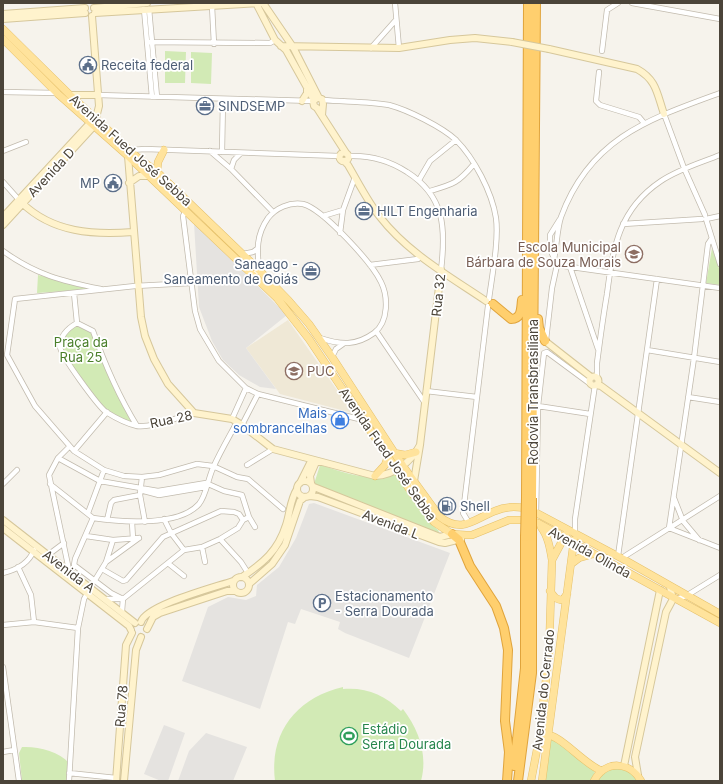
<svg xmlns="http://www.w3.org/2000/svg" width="723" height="784" font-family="Inter,sans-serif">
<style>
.education{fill:#efe8d6}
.green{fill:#d2eab5}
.parking{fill:#e5e3e0}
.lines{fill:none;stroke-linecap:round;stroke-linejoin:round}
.street-casing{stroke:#c2bbae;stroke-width:6}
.secondary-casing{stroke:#d6c79b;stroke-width:8}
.primary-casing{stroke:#e6c16a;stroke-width:8}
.highway-casing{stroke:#e0a43c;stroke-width:10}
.street{stroke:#fff;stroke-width:4.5}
.secondary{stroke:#fff3cd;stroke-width:6}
.primary{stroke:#ffe39c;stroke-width:7}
.highway{stroke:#ffcf6e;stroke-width:8}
.secondary-bridge-casing{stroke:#d6c79b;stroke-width:8;stroke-linecap:butt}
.highway-bridge-casing{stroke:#e0a43c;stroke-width:10;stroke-linecap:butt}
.secondary-bridge{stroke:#fff3cd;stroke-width:6}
.highway-bridge{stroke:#ffcf6e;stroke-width:8}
.labels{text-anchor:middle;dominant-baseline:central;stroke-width:3.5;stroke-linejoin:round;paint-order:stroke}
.service-label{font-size:13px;fill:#4e5e75;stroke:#fff;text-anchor:start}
.street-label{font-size:13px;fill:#4b4439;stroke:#fff}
.education-label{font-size:13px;fill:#785e54;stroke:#fff;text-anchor:end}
.park-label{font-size:13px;fill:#4a7f2a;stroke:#fff}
.shop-label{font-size:13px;fill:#366cbe;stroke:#fff;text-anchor:end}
.leisure-label{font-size:13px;fill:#27864d;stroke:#fff;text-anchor:start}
</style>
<rect width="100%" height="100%" fill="#f6f3ec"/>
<path class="education" d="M288,320L353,413L280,394L246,348Z"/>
<path class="green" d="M165,51L186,52L185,83H165Z
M191,52L212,53L211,84L191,83Z
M712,248L720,271V285L706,283Z
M38,275L93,289L37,293Z
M77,323L93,331L122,402L137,426L107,412L65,359L60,347L62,337Z
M320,465C348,473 367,483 396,472L427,520L439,531L438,533L314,484Z
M343,687V689C366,687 385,695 401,711L403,709C419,730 428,755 421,781H275C269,733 296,698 343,687Z
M551,739L557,740L595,772L590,781H543L549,740Z
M22,747C37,746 59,751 69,763L67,781H22L19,753Z
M612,767L627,769L638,781H596L599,776Z"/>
<path class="parking" d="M194,223L287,315L246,348L276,389L260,387L239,375L223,360L212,341L199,307Z
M314,503L450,553L409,658L345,633L338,629L340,622L301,609L295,624L288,622L260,709L182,681L208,607L228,597L246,600L256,596L257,585L279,567L296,538L309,504Z
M164,725L185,733L168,781H161L144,774Z
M206,733L247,747L233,781H178L189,751Z"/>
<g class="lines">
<defs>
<path id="street" d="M395,3L399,48
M632,3L720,19
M212,6L214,44
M144,9L152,97
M149,9L157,97
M147,42L270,43L275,40
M371,48L395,21
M602,51L607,10L618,3
M599,72L596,101L600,105L639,117L644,123
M3,92L57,93
M98,95L313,101
M323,100C344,102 368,101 389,105C408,110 442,127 456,140C474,158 492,192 496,218C499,240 492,276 489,299
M664,114L684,168L705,215
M131,150L145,149L339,156
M3,151L26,142
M210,151L231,169L273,212
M222,152L223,100
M348,156C370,155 389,160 407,172C445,196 446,229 441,270
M231,169L234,160L241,153
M419,180L430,161L456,140
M3,182L20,201
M430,191C454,184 458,183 474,164
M185,212L183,216L195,311L200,329L219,361L246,388L258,394L363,420
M323,216L343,210
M706,219L720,264
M706,219L720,216
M623,224L702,219
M340,233L343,210L355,177
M712,238L708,244L694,358L669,528L720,548
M3,251C36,275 62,281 101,289
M243,254L253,252L257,249
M554,259C557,245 557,229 561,217C590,138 649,119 720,93
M370,265L418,259L420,256
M557,265L720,288
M570,267L598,349
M253,275L259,270C257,250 256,235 268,218C276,208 289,202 303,204C323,209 372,263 381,282C388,296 389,322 374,333C356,346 341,345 320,338
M192,283L135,286L15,299L7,355L35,406L74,451L104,470L124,476L142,477L159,475L197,464L213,466L237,477L248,479L283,509
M74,293L77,323
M77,323C68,328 60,335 60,347C61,356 98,406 106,412C114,417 128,424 137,426C152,428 179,417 194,413
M77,323L93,331C105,365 118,395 137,426
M376,331L425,403
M546,340L552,288L557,265L550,249V235L560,219
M647,350L720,362
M332,357L336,349L343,344
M597,378V363C600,340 603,317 607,294C613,247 619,209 661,181C679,169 700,163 720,155
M426,391L477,397
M688,397L720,402
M538,406L590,414
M232,419L246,388
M242,425L258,394
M74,451L107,412
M58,458L100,481L158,491L206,483
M247,465L273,449
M142,477L140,495L145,522
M206,483L224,491L242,495L249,517L255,527
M3,484L17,470
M50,484L93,518
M140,490L159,495L206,487
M674,498L683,521L699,540
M88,513L104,470
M536,514L538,406L544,353L547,352L589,383
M93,518C120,522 179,527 199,504C206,496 208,479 213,468C220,452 229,437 237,422
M93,518L75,559L74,565L111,593L123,599
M164,519L171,533L184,550
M107,520L111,503L114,500L140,495
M132,522L133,539
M469,523L463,513L488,306
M575,534V519L595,385
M86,536L113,540L139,538
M220,539L241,562L248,573
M202,547L205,562
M48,555L64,543
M618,556L657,279
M623,559L625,556L720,496
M106,562L139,538
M169,564L184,576
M18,567L31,595L34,622
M102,569L123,581L126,580L163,537L221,511L234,512L239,514L243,520
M69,570L49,475L58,458L69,447
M3,573C16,570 29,563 34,550
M95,580L106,562L113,540
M107,599H121
M123,599L184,550L202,547L220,539L238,528L243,520L249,517
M676,599L686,596L720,575
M122,611L123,599
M3,625L34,622L78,628
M3,667L19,781
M3,752L14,750
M69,773L116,778
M69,781L78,628L84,599L88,592"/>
<path id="secondary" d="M256,3L275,40L286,50L314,100
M263,3L293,47L319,98
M94,8L147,3
M95,13L260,3
M3,14L85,8
M3,19L85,13
M281,46L399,48L450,40L475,38L512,42
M549,49L637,69C657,80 657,94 664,114
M70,95H98
M317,98L313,101L314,106L317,108L346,153
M319,98L322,99L323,104L322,115
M302,101L307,93V87
M339.5 157a4.5 4.5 0 1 1 9 0a4.5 4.5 0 1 1-9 0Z
M128,156L141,317L145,336L154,359L168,384L194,413L232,419L242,425L273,449L375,476C395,475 411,462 420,445
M344,161L348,165C358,182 368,202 380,217C408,253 449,276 486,301
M129,183L139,176H149
M22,203C53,233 94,235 133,232
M3,217L90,123
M3,225L94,126L99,106L92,16
M545,341L591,377
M589.5 381a4.5 4.5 0 1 1 9 0a4.5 4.5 0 1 1-9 0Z
M596,385L601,386L720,473
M297 489a8 8 0 1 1 16 0a8 8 0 1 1-16 0Z
M300,483L311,461
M311,483L310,476L316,462
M314,487L440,537L452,534
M412,493L420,445L441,270
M310,496L318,497L439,542L445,543L461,539
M3,520L135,623
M3,528L129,626L131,630
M233 585a8 8 0 1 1 16 0a8 8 0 1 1-16 0Z
M242,577C263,563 278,551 286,525C290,513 290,500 297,489
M249,584L272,564L285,545L300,501L305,497
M141,622C146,605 216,587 233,581
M147,629L153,617L160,613L227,591H235
M624,766L660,590
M638,775L635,757L666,612L673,599L670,587
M116,781L126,645L132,633
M124,781L136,650L141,637"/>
<path id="primary" d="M3,29L70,95L137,157L157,172L259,270L289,301L309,324L332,357L403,466L440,517C462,534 474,519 495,511C506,506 517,506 529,509L623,559L720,614
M3,39L58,94L128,156L277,298L309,339L412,493L434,522L452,534L466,535H472L509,520H529L538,523L720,623
M157,172L158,162L164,150
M394,453L405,455L416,452
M375,476L385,465L388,457
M541,527C548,536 550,548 552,560
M571,564L579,558L593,554
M550,591C554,597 556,600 563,600L567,594
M544,735C559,732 584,765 602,771
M531,781L539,739L549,654L552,560L566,534
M542,781L574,540
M594,781C605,760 630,761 641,781"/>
<path id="highway" d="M493,304L511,319C522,319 521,308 522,300
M538,319L539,328L545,341
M526,498L528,3
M532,498L536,3
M452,534L459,540L470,566L496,606L504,628L508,650L505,721L509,752L507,781
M514,766L525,668V537
M518,781L532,673V537"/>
</defs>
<use href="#street" class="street-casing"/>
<use href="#secondary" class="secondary-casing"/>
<use href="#primary" class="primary-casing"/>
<use href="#highway" class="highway-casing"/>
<use href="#street" class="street"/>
<use href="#secondary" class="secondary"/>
<use href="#primary" class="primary"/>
<use href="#highway" class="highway"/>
<defs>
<path id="secondary-bridge" d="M512,42L549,49"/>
<path id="highway-bridge" d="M525,537L526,498
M532,537V498"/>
</defs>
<use href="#secondary-bridge" class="secondary-bridge-casing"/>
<use href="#highway-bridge" class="highway-bridge-casing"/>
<use href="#secondary-bridge" class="secondary-bridge"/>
<use href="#highway-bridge" class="highway-bridge"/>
</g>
<defs>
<symbol id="civic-ring" viewBox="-11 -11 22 22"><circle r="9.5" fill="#fff" stroke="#5c6f8a" stroke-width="1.5"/><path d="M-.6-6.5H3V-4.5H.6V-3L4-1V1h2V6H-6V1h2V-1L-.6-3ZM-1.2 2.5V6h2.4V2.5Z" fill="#5c6f8a"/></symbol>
<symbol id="office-ring" viewBox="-11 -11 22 22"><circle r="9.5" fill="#fff" stroke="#5c6f8a" stroke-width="1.5"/><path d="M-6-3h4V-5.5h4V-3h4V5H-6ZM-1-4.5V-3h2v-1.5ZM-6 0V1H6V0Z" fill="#5c6f8a"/></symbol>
<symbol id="school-ring" viewBox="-11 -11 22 22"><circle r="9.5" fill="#fff" stroke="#8d6e63" stroke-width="1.5"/><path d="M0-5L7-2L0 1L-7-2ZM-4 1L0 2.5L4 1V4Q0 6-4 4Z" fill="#8d6e63"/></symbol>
<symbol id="university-ring" viewBox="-11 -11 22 22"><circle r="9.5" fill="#fff" stroke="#8d6e63" stroke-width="1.5"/><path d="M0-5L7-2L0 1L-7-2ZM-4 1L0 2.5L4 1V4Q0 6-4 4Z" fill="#8d6e63"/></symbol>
<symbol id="shop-ring" viewBox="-11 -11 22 22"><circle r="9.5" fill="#fff" stroke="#3f7fe0" stroke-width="1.5"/><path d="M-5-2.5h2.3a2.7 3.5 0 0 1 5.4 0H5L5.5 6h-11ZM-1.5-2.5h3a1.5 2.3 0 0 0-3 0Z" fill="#3f7fe0"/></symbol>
<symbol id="fuel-ring" viewBox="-11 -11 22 22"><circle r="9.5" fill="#fff" stroke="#5c6f8a" stroke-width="1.5"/><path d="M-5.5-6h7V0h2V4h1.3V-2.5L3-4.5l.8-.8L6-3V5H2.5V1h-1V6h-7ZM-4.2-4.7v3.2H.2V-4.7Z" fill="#5c6f8a"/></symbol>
<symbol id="parking-ring" viewBox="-11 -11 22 22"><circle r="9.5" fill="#fff" stroke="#5c6f8a" stroke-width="1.5"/><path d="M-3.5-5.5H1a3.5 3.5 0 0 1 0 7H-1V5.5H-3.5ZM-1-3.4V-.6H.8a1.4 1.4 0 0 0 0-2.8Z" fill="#5c6f8a"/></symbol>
<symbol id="stadium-ring" viewBox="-11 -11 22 22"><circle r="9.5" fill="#fff" stroke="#2e9e5b" stroke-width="1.5"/><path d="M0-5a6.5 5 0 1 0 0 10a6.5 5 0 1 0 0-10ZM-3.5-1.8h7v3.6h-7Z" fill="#2e9e5b"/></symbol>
</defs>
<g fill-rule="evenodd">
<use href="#civic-ring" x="78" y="55" width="20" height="20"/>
<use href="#office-ring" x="195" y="96" width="20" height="20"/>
<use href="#civic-ring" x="103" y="173" width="20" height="20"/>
<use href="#office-ring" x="354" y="201" width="20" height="20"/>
<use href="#school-ring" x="624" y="244" width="20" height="20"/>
<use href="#office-ring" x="301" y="261" width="20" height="20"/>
<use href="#university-ring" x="284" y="361" width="20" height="20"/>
<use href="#shop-ring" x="330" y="410" width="20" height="20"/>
<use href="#fuel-ring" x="437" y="496" width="20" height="20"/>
<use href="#parking-ring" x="312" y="593" width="20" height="20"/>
<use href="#stadium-ring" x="339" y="726" width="20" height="20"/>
</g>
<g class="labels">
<g class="service-label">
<text x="101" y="65">Receita federal</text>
<text x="218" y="106">SINDSEMP</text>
<text x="100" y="183" text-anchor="end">MP</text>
<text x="377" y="211">HILT Engenharia</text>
<text x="298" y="264" text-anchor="end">Saneago -<tspan x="298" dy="15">Saneamento de Goiás</tspan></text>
<text x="460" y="506">Shell</text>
<text x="335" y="596">Estacionamento<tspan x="335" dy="15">- Serra Dourada</tspan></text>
</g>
<g class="street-label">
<text transform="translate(131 150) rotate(42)">Avenida Fued José Sebba</text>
<text transform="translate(51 172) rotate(-47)">Avenida D</text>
<text transform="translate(438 295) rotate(-84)">Rua 32</text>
<text transform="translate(533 392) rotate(-90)">Rodovia Transbrasiliana</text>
<text transform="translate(171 419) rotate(-12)">Rua 28</text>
<text transform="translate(388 454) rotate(55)">Avenida Fued José Sebba</text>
<text transform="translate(391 524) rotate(21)">Avenida L</text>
<text transform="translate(590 552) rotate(29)">Avenida Olinda</text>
<text transform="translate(69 571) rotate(37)">Avenida A</text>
<text transform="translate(543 690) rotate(-84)">Avenida do Cerrado</text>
<text transform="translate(121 706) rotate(-85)">Rua 78</text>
</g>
<g class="education-label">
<text x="621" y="247">Escola Municipal<tspan x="621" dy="15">Bárbara de Souza Morais</tspan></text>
<text x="307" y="371" text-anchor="start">PUC</text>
</g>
<g class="park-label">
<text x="81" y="342">Praça da<tspan x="81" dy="15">Rua 25</tspan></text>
</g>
<g class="shop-label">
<text x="327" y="413">Mais<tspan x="327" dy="15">sombrancelhas</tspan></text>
</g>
<g class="leisure-label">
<text x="362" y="729">Estádio<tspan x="362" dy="15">Serra Dourada</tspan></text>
</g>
</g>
<rect width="723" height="784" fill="none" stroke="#4b4439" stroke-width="8"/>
</svg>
